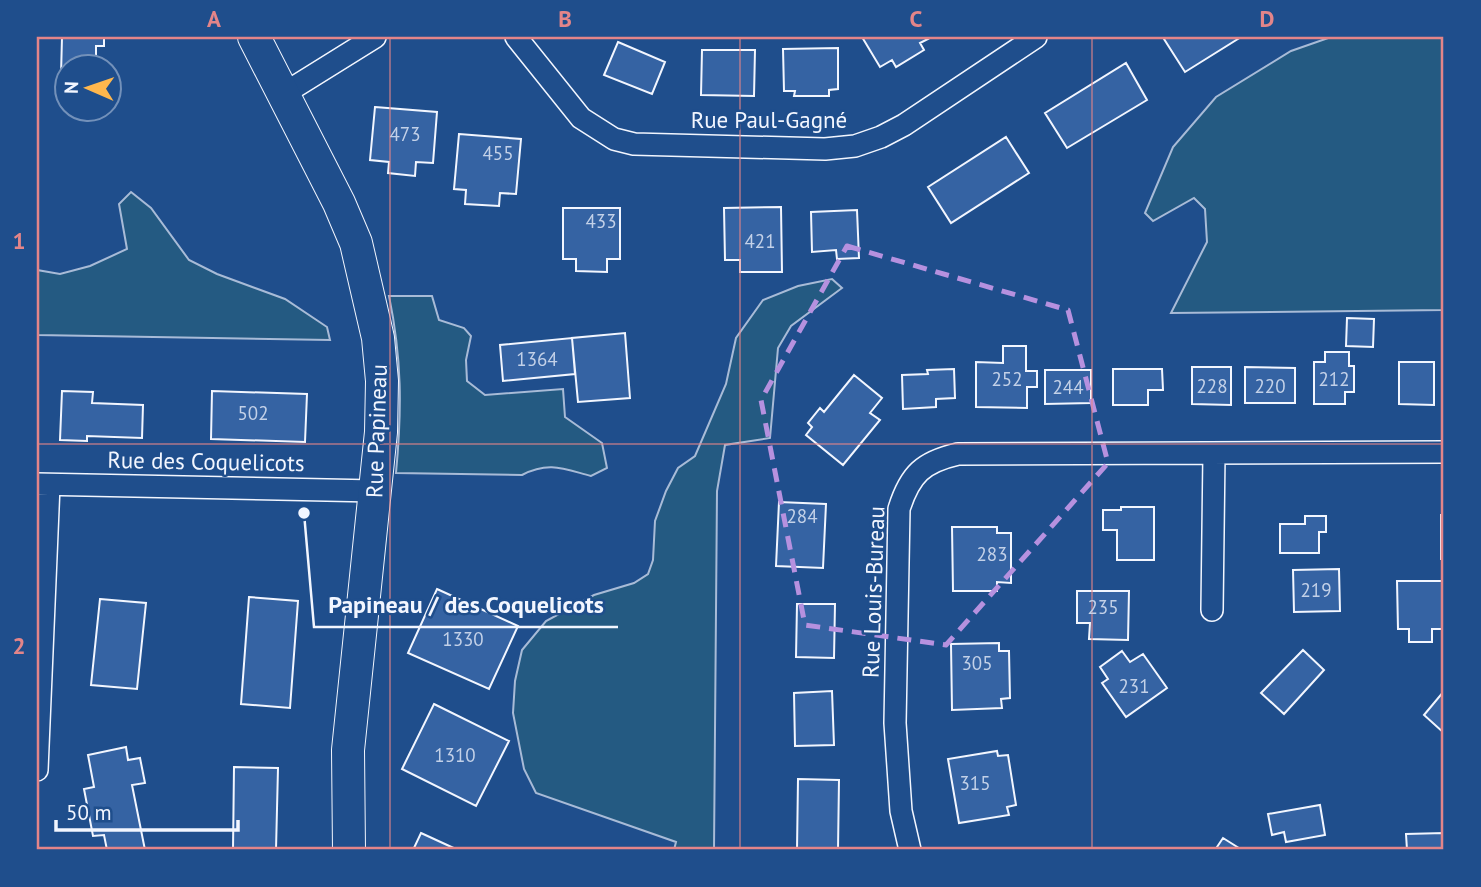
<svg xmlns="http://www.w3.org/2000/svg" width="1481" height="887" font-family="'PT Sans',sans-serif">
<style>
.green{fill:#245a82;stroke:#a8bbd7;stroke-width:2}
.building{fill:#3563a3;stroke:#f2f6ff;stroke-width:2}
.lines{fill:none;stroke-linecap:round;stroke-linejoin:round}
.street-casing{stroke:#f2f6ff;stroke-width:24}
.secondary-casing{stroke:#f2f6ff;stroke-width:34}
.street{stroke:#1f4e8c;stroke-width:21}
.secondary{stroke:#1f4e8c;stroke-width:32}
.marked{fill:none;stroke:#b691df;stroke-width:5;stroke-dasharray:14 9;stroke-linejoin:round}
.grid{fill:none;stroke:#e38589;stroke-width:2;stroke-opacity:0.55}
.labels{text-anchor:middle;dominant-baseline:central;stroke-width:5;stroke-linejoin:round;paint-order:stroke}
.number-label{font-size:19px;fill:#c3d1e8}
.street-label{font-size:23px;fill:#f2f6ff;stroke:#1f4e8c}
.leader{fill:none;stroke:#f2f6ff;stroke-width:2.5}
.callout-dot{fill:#f2f6ff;stroke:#1f4e8c;stroke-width:2.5}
.callout-label{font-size:24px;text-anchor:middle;font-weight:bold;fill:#f2f6ff;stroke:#1f4e8c;stroke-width:5;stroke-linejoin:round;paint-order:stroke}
.neatline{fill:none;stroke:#e38589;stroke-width:2.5}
.grid-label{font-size:23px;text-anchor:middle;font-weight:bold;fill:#e38589}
</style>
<rect width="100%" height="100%" fill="#1f4e8c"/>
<path class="green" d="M1331,37H1444V310L1171,313L1207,242L1205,209L1194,198L1153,221L1145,213L1173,147L1216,97L1291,51Z
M131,192L151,208L189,260L217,274L285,299L327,327L330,340L37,335V270L60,274L90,266L127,249L119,204Z
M832,279L842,288L791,326L778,348L770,438L725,445L717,491L714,850H674L676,842L536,793L524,769L513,713L515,681L522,650L546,621L594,595L634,583L648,574L653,560L655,521L666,491L678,468L695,456L726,384L736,338L763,300L798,286Z
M389,296H432L439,320L464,328L471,336L466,360L467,381L485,395L563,389L565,417L602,443L607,468L591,476C564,469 549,461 522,475L396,473C402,409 402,359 389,296Z"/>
<path class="building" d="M62,37H104V46H96V66H66V75H61Z
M862,37H926L928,39L920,43L924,50L896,67L892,60L880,67Z
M1167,37H1241L1185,72L1164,39Z
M618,42L665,62L652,94L604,75Z
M838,48V89L829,90V96H794L795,91H784L783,49Z
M702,50H755L754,96L701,95Z
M1126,63L1147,100L1067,148L1045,113Z
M375,107L437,112L433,163L416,162L415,176L388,173L389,162L370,160Z
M459,134L521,139L516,194L500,193L499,206L465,204L466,190L454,189Z
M1006,137L1029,173L951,223L928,187Z
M781,207L782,272H740V260H725L724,208Z
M563,208H620V259H607V272L576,271V259H563Z
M857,210L859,258L837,259L836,250L812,252L811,212Z
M1347,318L1374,319L1373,347L1346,346Z
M625,333L630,398L578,402L572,338Z
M572,338L575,374L503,381L500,345Z
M1003,346H1026V371H1037V387H1027V408L976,407V362L1003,363Z
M1325,352H1349V366H1354V392H1345V404H1314V362H1325Z
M1399,362H1434V405L1399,404Z
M1192,367H1231V405L1192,404Z
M1245,367L1295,368V403H1245Z
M954,369L955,398L936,399V407L903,409L902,375L928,374L927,370Z
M1113,369H1162L1163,390H1148V405H1113Z
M1045,370H1091V403L1045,404Z
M854,375L882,398L870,413L880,420L843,465L806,435L812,427L808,423L820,408L824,412Z
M62,391L93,392L92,403L143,405L142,438L87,436V441L60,440Z
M212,391L307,394L305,442L211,439Z
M779,502L826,504L823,568L776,566Z
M1121,507H1154V560H1117V530H1103V510H1121Z
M1441,515H1444V559H1441Z
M1305,516H1326V532H1319V553H1280V524H1305Z
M952,527H997V533H1011V583L997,582V591H953Z
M1339,569L1340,611L1294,612L1293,570Z
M1397,581H1443V629H1432V642H1409V629H1398Z
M437,589L518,626L489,689L408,653Z
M1077,591H1129L1128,640L1089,639L1090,623H1077Z
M249,597L298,601L290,708L241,704Z
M100,599L146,603L137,689L91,685Z
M797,604H835L834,658L796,657Z
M999,643V651H1009L1010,698L1001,699L1002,708L952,710L951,644Z
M1303,650L1324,670L1284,714L1261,693Z
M1122,651L1130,662L1143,654L1167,688L1126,717L1102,683L1108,679L1100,667Z
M832,691L834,745L795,746L794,693Z
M1444,691V733L1424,715Z
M434,704L509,741L476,806L402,769Z
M126,747L128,760L140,758L145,783L132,785L145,850H107L104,835L93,836L84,789L94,787L88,755Z
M997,751L998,756L1008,755L1016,805L1007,807L1009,815L959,823L948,759Z
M234,767L278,768L276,850H233Z
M798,779L839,780L838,850H797Z
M1320,805L1325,835L1286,842L1284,832L1272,835L1268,814Z
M421,833L458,850H413Z
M1444,833V850H1407L1406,834Z
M1223,838L1242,850H1215Z"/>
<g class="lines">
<defs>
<path id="street" d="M516,37L581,118L614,139L634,144L825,149L855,146L881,137L904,125L1036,37
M285,93L375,37
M37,484L375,491
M1212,610L1214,454
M37,770L49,485
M910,850L901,811L895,723L899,509C910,474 923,462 958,454L1444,452"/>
<path id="secondary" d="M254,37L339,203L356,243L378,338L382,381L381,432L348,750L349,850"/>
</defs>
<use href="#street" class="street-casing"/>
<use href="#secondary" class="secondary-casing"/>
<use href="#street" class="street"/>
<use href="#secondary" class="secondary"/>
</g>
<path class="marked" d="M847,246L1068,310L1108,463L946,645L805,625L761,400Z"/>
<path class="grid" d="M390,37V850M740,37V850M1092,37V850M37,444H1444"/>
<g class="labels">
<g class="number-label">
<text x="405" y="134">473</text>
<text x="498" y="153">455</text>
<text x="601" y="221">433</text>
<text x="760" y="241">421</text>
<text x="537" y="359">1364</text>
<text x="1007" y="379">252</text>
<text x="1334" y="379">212</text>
<text x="1212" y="386">228</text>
<text x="1270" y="386">220</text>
<text x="1068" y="387">244</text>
<text x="253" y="413">502</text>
<text x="802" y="516">284</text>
<text x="992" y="554">283</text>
<text x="1316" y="590">219</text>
<text x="1103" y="607">235</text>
<text x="463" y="639">1330</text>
<text x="977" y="663">305</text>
<text x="1134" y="686">231</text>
<text x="455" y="755">1310</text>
<text x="975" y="783">315</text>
</g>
<g class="street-label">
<text x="769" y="119">Rue Paul-Gagné</text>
<text transform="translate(376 431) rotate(-88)">Rue Papineau</text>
<text transform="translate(206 461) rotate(1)">Rue des Coquelicots</text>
<text transform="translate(873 592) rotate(-88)">Rue Louis-Bureau</text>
</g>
</g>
<path class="leader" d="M304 513L314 627H618"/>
<circle class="callout-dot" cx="304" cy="513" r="7"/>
<g class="callout-label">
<text x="466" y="613">Papineau / des Coquelicots</text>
</g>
<rect width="1481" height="887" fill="none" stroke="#1f4e8c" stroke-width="77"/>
<g transform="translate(88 88) rotate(272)"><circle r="33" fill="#1f4e8c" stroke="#7391ba" stroke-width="2"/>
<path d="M0-5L12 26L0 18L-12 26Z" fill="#ffb74d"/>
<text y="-10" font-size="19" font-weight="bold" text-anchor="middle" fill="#f2f6ff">N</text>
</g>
<path d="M56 820v10h182v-10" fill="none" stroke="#f2f6ff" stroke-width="3.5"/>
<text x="66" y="820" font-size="21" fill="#f2f6ff" stroke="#1f4e8c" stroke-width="5" paint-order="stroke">50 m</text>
<rect x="38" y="38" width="1404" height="810" class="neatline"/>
<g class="grid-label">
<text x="214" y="27">A</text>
<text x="565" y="27">B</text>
<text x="916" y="27">C</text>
<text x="1267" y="27">D</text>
<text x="19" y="249">1</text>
<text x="19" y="654">2</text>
</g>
</svg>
